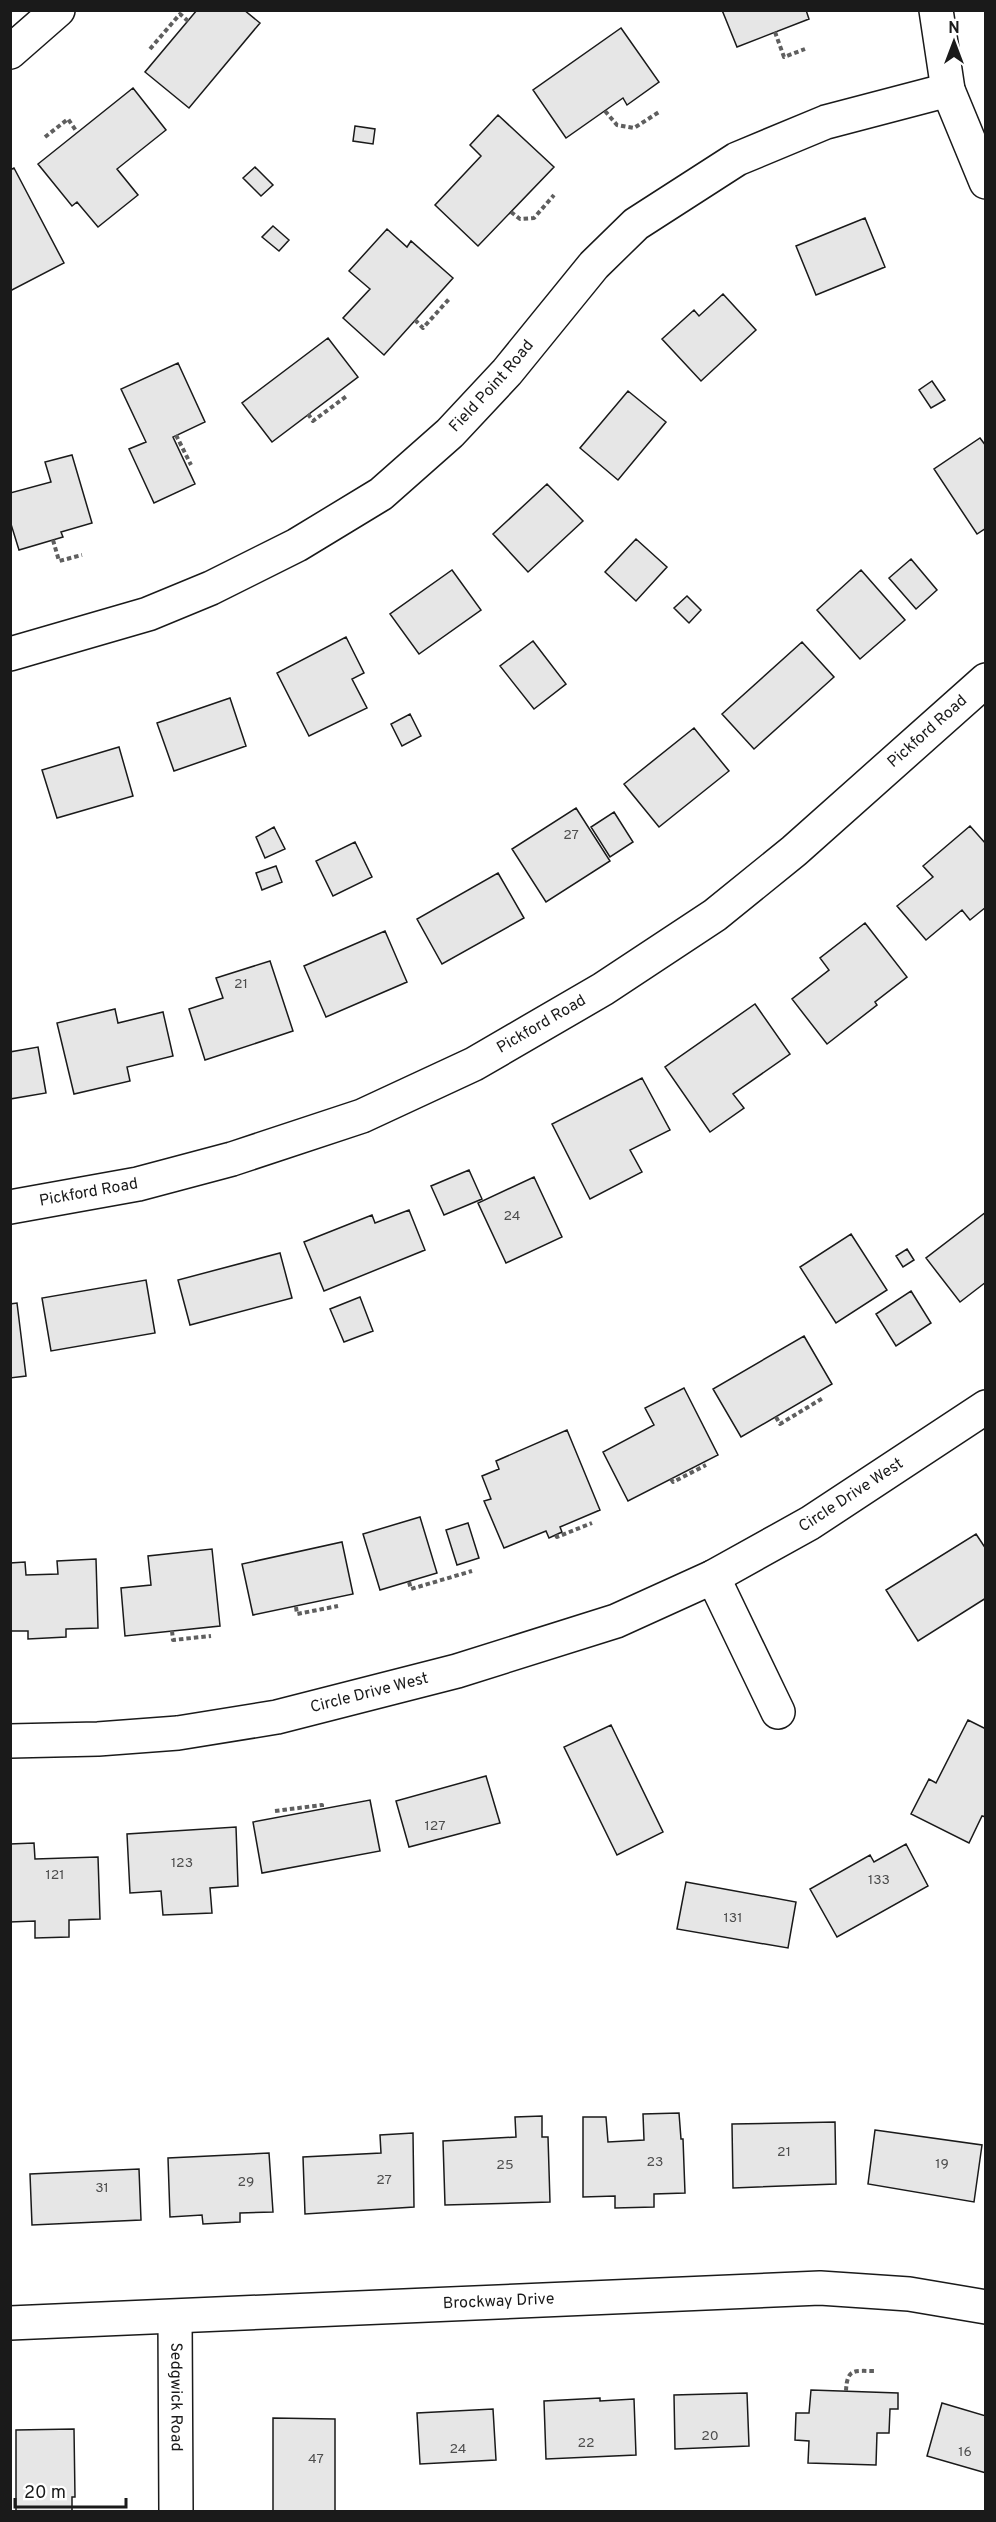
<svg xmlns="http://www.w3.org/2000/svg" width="996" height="2522" font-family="Overpass,sans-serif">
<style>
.building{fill:#e6e6e6;stroke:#1a1a1a;stroke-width:1.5}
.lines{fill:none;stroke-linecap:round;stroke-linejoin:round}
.street-casing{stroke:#1a1a1a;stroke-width:36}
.secondary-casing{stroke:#1a1a1a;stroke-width:36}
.path{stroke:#5f5f5f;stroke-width:4;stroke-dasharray:4.5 3;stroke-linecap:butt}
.street{stroke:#fff;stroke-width:33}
.secondary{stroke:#fff;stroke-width:33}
.labels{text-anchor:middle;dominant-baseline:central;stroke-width:4.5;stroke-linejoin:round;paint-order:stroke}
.number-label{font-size:14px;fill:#4d4d4d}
.street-label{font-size:16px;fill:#1a1a1a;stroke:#fff}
</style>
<rect width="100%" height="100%" fill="#fff"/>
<path class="building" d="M197,10H244L260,23L189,108L145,72Z
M722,10H806L809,19L737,47Z
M621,28L659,82L627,105L623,98L566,138L533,90Z
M133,88L166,130L117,169L138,195L98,227L77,202L72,206L38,164Z
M498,115L554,167L478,246L435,205L481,156L470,145Z
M355,126L375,129L373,144L353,141Z
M255,167L273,185L261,196L243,178Z
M14,168L64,263L10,291V170Z
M865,218L885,267L816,295L796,246Z
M273,226L289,240L279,251L262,237Z
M387,229L407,247L411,241L453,278L384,355L343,318L370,289L349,271Z
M723,294L756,330L701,381L662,339L694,310L699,316Z
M328,338L358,377L272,442L242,403Z
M178,363L205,422L173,437L195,484L154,503L129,449L146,442L121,389Z
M932,381L945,400L931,408L919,390Z
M628,391L666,422L618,480L580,448Z
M980,438L986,446V528L977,534L934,469Z
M72,455L92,523L61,532L63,537L19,550L10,521V493L51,482L45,462Z
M547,484L583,521L528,572L493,534Z
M636,539L667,567L636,601L605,572Z
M911,559L937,590L916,609L889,578Z
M452,570L481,610L419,654L390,614Z
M861,570L905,620L860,659L817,610Z
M687,596L701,610L689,623L674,608Z
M346,637L364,673L352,679L367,708L309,736L277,673Z
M533,641L566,684L534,709L500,666Z
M802,642L834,677L754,749L722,714Z
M230,698L246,746L174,771L157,723Z
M410,714L421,736L402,746L391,724Z
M694,728L729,771L659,827L624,784Z
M119,747L133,796L57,818L42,770Z
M576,808L610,861L546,902L512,849Z
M614,812L633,842L610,857L591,827Z
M970,826L986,844V907L970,920L962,910L926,940L897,906L933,877L923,866Z
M274,827L285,849L265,858L256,837Z
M355,842L372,877L333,896L316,861Z
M276,866L282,882L262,890L256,873Z
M498,873L524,918L442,964L417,919Z
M865,923L907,977L875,1002L877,1005L827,1044L792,999L829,970L820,958Z
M385,931L407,982L326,1017L304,966Z
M270,961L293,1031L205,1060L189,1009L223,998L216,978Z
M755,1004L790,1054L733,1094L744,1108L710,1132L665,1067Z
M115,1009L118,1023L163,1012L173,1056L127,1067L130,1081L74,1094L57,1023Z
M38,1047L46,1093L10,1099V1052Z
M642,1078L670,1130L630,1150L642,1172L590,1199L552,1124Z
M469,1170L482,1199L444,1215L431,1186Z
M534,1177L562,1237L506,1263L478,1203Z
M409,1210L425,1250L324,1291L304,1242L372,1215L375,1223Z
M986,1212V1282L960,1302L926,1258Z
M851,1234L887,1290L836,1323L800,1267Z
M907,1249L914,1260L903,1267L896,1256Z
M280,1253L292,1298L190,1325L178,1280Z
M146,1280L155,1333L51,1351L42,1298Z
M911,1291L931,1323L896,1346L876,1314Z
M360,1297L373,1331L344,1342L330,1309Z
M17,1303L26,1376L10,1378V1304Z
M804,1336L832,1384L741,1437L713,1389Z
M684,1388L718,1455L628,1501L603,1452L654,1425L645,1408Z
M567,1430L600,1510L560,1527L562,1532L549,1538L546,1531L504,1548L484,1501L491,1499L482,1476L499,1469L496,1461Z
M420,1517L437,1573L380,1590L363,1534Z
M468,1523L479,1558L457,1565L446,1530Z
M976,1534L986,1549V1598L918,1641L886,1590Z
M342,1542L353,1594L253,1615L242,1564Z
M212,1549L220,1626L125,1636L121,1588L151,1585L148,1556Z
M96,1559L98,1628L66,1629V1637L28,1639V1631H10V1563L25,1562L26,1575L58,1574L57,1561Z
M968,1720L986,1729V1817L982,1816L969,1843L911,1814L929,1779L936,1783Z
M611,1725L663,1832L617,1855L564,1747Z
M486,1776L500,1823L409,1847L396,1801Z
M370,1800L380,1851L262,1873L253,1822Z
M236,1827L238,1886L210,1888L212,1913L163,1915L161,1891L130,1893L127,1834Z
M34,1843L35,1859L98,1857L100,1919L69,1920V1937L35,1938V1921L10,1922V1844Z
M906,1844L928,1886L837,1937L810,1889L870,1855L874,1862Z
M686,1882L796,1902L788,1948L677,1929Z
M679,2113L681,2139H683L685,2193L654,2194V2207L615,2208V2196L583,2197V2117H606L608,2142L644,2140L643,2114Z
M542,2116V2137H548L550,2202L445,2205L443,2141L516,2137L515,2117Z
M835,2122L836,2184L733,2188L732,2124Z
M875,2130L982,2145L974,2202L868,2184Z
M413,2133L414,2207L305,2214L303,2157L381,2153L380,2135Z
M269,2153L273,2212L240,2213V2222L203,2224L202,2215L170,2217L168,2158Z
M139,2169L141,2220L32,2225L30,2174Z
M811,2390L898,2393V2409H890L889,2433H877L876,2465L808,2463L809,2441L795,2440L796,2413H809Z
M747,2393L749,2446L675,2449L674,2395Z
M600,2398V2401L634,2399L636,2455L546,2459L544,2401Z
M942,2403L986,2416V2473L927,2456Z
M493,2409L496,2460L420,2464L417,2413Z
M273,2418L335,2419V2512H273Z
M74,2429L75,2497H72V2512H16V2430Z"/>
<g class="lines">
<defs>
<g id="street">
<path d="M10,52L58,10"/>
<path id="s1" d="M10,654L148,614L211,588L297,545L381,494L450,433L507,372L594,265L636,224L737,159L826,122L948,90"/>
<path id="s2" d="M10,1207L138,1184L232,1159L362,1116L474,1064L603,989L715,915L794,851L986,680"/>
<path d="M713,1577L778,1712"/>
<path id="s3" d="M10,1741L98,1739L178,1733L277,1717L457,1671L616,1621L713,1577L810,1523L986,1407"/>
<path id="s4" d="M175,2317L176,2512"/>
<path id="s5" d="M10,2323L820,2288L909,2294L986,2307"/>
</g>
<path id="secondary" d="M936,10L948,90L986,182"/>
</defs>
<use href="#street" class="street-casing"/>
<use href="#secondary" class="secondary-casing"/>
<path class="path" d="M775,32L784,57L805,49
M150,49L180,14L188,21
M605,111L617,125L634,128L659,112
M45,137L68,119L77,132
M511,212L520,219L534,218L554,195
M415,320L423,328L450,298
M308,414L313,421L348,395
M176,435L191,465
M53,540L59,561L82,555
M776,1417L780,1424L823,1398
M671,1479L673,1482L706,1465
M556,1535L557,1537L592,1523
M409,1582L411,1589L472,1571
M296,1607L297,1614L338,1606
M172,1631L173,1640L211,1636
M275,1811L322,1805V1809
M846,2391C847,2368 854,2371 874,2371"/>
<use href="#street" class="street"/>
<use href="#secondary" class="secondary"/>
</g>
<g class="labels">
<g class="number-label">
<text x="571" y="835">27</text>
<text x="241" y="984">21</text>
<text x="512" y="1216">24</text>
<text x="435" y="1826">127</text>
<text x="182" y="1863">123</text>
<text x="55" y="1875">121</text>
<text x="879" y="1880">133</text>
<text x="733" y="1918">131</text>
<text x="784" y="2152">21</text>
<text x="655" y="2162">23</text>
<text x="942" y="2164">19</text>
<text x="505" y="2165">25</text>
<text x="384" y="2180">27</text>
<text x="246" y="2182">29</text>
<text x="102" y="2188">31</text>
<text x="710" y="2436">20</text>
<text x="586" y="2443">22</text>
<text x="458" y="2449">24</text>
<text x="965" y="2452">16</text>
<text x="316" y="2459">47</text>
</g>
<g class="street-label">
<text stroke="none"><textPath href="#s1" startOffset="561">Field Point Road</textPath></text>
<text stroke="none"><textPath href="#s2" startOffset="1052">Pickford Road</textPath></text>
<text stroke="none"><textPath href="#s2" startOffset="566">Pickford Road</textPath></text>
<text stroke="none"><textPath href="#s2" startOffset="80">Pickford Road</textPath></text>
<text stroke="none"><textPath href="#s3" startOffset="888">Circle Drive West</textPath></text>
<text stroke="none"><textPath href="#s3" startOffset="364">Circle Drive West</textPath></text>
<text stroke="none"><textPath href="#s5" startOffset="489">Brockway Drive</textPath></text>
<text stroke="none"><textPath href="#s4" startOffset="80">Sedgwick Road</textPath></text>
</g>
</g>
<rect width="996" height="2522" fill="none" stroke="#1a1a1a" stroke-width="24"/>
<g transform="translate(954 42)" stroke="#ffffff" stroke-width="4.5" paint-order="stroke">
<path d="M0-4.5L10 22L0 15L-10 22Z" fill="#1a1a1a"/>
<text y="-9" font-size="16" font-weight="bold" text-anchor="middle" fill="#1a1a1a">N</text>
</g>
<path d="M15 2498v9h111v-9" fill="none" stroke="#1a1a1a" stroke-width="3"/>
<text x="24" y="2498" font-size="18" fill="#1a1a1a" stroke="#ffffff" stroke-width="4.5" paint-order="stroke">20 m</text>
</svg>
